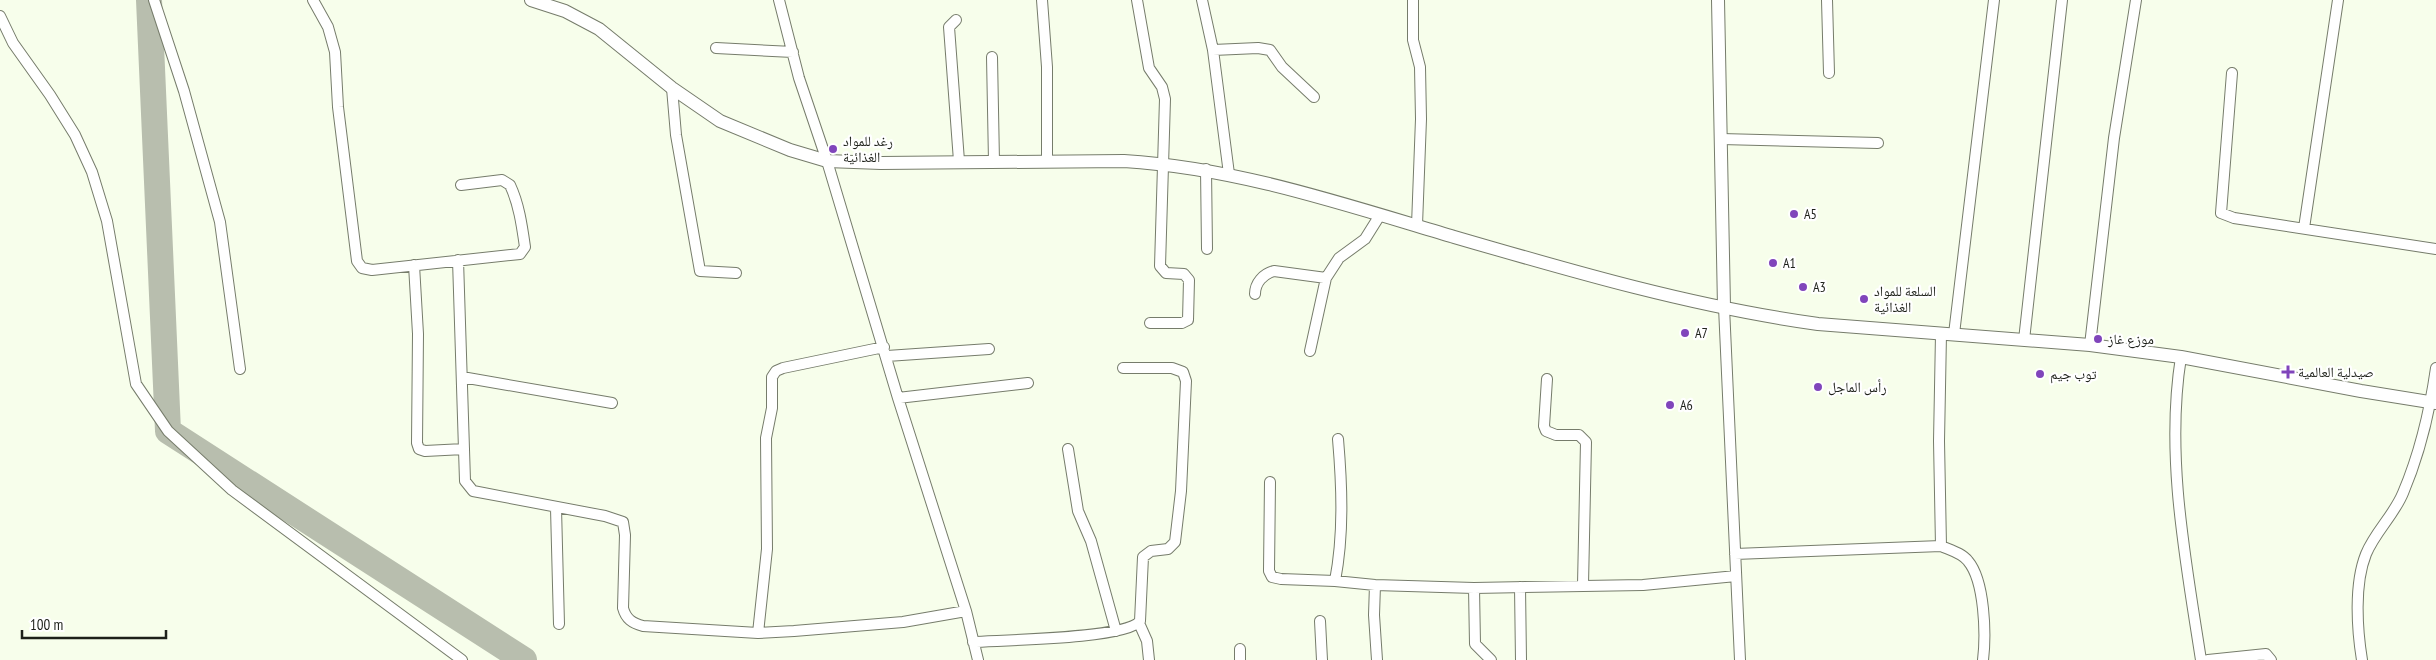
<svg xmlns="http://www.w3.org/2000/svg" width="2436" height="660" font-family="'PT Sans Narrow','Noto Naskh Arabic',sans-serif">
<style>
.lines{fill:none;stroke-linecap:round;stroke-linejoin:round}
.taxiway{stroke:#b8beae;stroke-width:26}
.minor-casing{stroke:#767c6b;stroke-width:12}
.tertiary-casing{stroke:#767c6b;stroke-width:14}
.minor{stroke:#fff;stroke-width:10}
.tertiary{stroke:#fff;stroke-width:12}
.poi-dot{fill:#8045bb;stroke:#fff;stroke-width:2}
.labels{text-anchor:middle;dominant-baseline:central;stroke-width:4.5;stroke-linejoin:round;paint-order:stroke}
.poi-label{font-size:14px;fill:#1d2019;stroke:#fff;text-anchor:start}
</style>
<rect width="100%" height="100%" fill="#f7feeb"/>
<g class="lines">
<path class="taxiway" d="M149,0L168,431L524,660"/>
<defs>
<path id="minor" d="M154,0L184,91L220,222L240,369
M313,0L328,27L335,52L338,107L357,261L362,268L372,270L520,254L525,247C522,226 519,204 510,185L502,180L461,185
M779,0L799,78L827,161L898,398L966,611L978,660
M1042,0L1047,67V162
M1137,0L1149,68L1162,87L1165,99L1160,266L1166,273L1184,274L1189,280L1188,320L1182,323H1150
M1202,0L1213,50L1229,174
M1413,0V40L1420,67L1421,119L1417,225
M1827,0L1829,73
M0,16L13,43L50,95L75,135L92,172L107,221L136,384L168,431L232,490L462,660
M956,20L949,27L959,161
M716,48L793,52
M1213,50L1258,48L1270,50L1282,67L1314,97
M992,57L994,162
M2232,73L2221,213L2234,218L2436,249
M672,88L676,135L700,271L736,273
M1721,139L1878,143
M1206,169L1207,249
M2304,228L2338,0
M458,260L465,481L473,491L605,516L623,522L625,535L623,608C626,619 632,623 643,626L758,633L794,631L903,622L966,611
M414,265L418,334L417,443L419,449L425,451L464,449
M1255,294C1255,283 1263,274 1274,271L1326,278
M1724,307L1740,660
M1954,334L1994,0
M2024,340L2062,0
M2090,345L2114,138L2136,0
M1310,351L1326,278L1339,258L1365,239L1380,215
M887,356L989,349
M2181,357C2165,456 2186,562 2201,660
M462,377L612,403
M1547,379L1544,426L1546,431L1556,435H1579L1586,442L1583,585
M898,398L1028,383
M1068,449L1078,511L1091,541L1116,631
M1270,482L1269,571L1272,577L1281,579L1335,581L1375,585L1474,588L1643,585L1736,576
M556,508L559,624
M1941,546L1939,441L1941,334
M1735,554L1941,546C1950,550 1962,553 1968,561C1985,581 1986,635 1983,660
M1335,581C1344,534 1342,486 1338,439
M1375,585L1374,615L1377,660
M1520,587L1521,660
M1474,588L1475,644L1491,660
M1320,621L1322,660
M1139,623L1147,641L1149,660
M758,633L767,549L766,438L772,408V377L776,371L783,368L884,347
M973,642C1001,640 1126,639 1140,621L1143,557L1151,551L1168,549L1175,542L1181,491L1186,381L1183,372L1172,368H1123
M1240,649V660
M2208,660L2266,654L2271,660
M2362,660C2357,629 2354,584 2366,554C2375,532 2394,515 2403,493C2420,453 2430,410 2436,368"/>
<path id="tertiary" d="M531,0L565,11L599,29L672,88L720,121L790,150L827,161L881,163L1124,161C1237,168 1343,204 1451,236C1571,271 1694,307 1818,324L2090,345L2181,357L2361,391L2436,403
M1718,0L1724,307"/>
</defs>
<use href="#minor" class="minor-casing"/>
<use href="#tertiary" class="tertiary-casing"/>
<use href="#minor" class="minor"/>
<use href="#tertiary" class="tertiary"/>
</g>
<g class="poi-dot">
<circle cx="833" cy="149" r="5"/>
<circle cx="1794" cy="214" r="5"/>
<circle cx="1773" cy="263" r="5"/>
<circle cx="1803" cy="287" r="5"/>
<circle cx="1864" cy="299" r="5"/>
<circle cx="1685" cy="333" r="5"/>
<circle cx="2098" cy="339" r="5"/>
<path d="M2285.5 364.5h5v5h5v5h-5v5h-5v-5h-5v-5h5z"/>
<circle cx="2040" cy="374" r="5"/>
<circle cx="1818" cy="387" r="5"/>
<circle cx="1670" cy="405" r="5"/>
</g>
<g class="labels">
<g class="poi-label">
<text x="843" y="141">رغد للمواد<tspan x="843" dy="16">الغذائية</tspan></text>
<text x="1804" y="214">A5</text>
<text x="1783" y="263">A1</text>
<text x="1813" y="287">A3</text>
<text x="1874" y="291">السلعة للمواد<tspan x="1874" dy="16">الغذائية</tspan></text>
<text x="1695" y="333">A7</text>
<text x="2108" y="339">موزع غاز</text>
<text x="2298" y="372">صيدلية العالمية</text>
<text x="2050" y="374">توب جيم</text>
<text x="1828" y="387">رأس الماجل</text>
<text x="1680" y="405">A6</text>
</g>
</g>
<path d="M22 630v8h144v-8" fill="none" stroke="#1d2019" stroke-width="2.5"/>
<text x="30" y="630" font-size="15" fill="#1d2019" stroke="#ffffff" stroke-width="4" paint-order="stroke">100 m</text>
</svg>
